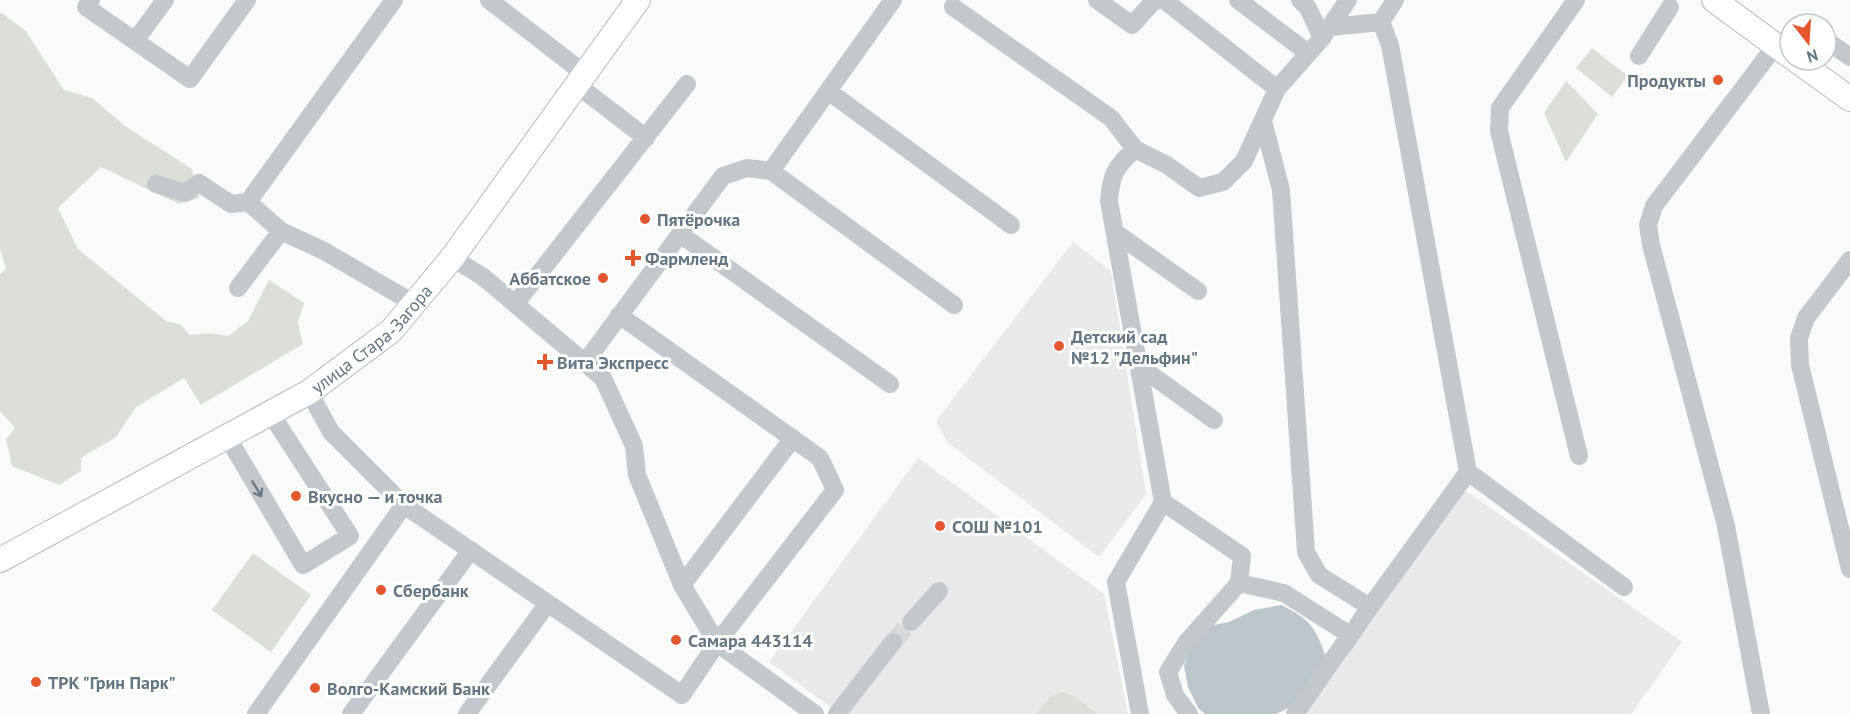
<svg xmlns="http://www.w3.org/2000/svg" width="1850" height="714" font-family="'PT Sans',sans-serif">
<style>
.built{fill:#e8e9e9}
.green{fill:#dadfd7}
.water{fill:#bbc7cb}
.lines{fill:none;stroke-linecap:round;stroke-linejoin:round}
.minor-tunnel{stroke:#d5d9db;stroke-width:18;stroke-dasharray:18 9;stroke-linecap:butt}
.major-casing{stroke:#b5babe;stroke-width:26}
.minor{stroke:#c3c8cc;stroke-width:18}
.major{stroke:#fff;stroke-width:24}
.oneway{stroke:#6a7a87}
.poi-dot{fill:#e4572e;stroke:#fff;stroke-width:2}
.labels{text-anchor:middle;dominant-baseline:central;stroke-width:6;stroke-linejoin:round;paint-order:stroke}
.poi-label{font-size:18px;font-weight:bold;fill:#657683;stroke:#fff;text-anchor:start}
.street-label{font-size:18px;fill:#657683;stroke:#fff}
</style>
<rect width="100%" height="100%" fill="#fafaf8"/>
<path class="built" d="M1073,242L1111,271L1146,494L1099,557L947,442L936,421Z
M918,458L1104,594L1128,714H840L769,662Z
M1462,488L1682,642L1631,714H1303Z"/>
<path class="green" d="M0,12L25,30L64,90L92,98L125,126L192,169L199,198L179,204L101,167L58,208L78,249L166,321L180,324L190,335L209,333L228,336L248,321L269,280L304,303L298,323L303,344L201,405L184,378L136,407L116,437L81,458V471L59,485L12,466L6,439L15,428L0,411V274L6,269L0,249Z
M1592,48L1628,76L1612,97L1576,68Z
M1566,81L1598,114L1566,162L1544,113Z
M253,553L311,595L271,652L212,610Z
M1061,692L1074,696L1097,714H1037L1049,698Z"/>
<path class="water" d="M1281,605C1309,618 1317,629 1326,658L1296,704L1276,714H1205L1198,708L1188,687L1184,666L1192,645L1209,626L1229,622L1254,610Z"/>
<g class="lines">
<path class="minor-tunnel" d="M893,642L911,622"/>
<defs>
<g id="major">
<path d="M1714,0L1790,56"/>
<path d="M1796,60L1850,99"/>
<path id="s1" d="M0,560L309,392L391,331L452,258L638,0"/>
</g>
</defs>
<use href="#major" class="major-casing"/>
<path class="minor" d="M91,0L86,7L190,79L247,0
M489,0L585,74
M1097,0L1132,25L1155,0
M1164,0L1277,89
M1238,0L1308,53
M1300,0L1308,8L1322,38
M1395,0L1381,22L1390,45L1468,472L1624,587
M1576,0L1500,108L1499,131L1579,456
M953,7L1111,118L1135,149L1167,165L1199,188L1223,182L1244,161L1277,89L1322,38L1348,0
M1330,27L1381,22
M1826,40L1850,57
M135,41L165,0
M1639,56L1670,7
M576,84L646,138
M828,91L1011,225
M1263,121L1281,190L1306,552L1319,575L1370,607L1468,472
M1135,149C1115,167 1111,175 1109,201L1163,502L1116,582L1140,714
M771,171L954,305
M156,184L185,193L199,183L231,204L248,202L281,231L324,251L415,304
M248,202L394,0
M1116,233L1198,291
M680,234L890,384
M452,258L482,276L603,378L634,446L637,475L682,585L717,643L815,714
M1850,260L1806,318L1799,338L1800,365L1850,569
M238,288L281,231
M516,303L687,84
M586,361L723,176L747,168L771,171L893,0
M1139,366L1214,420
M309,392L331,432L404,505L682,695L717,643L835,490L820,458L619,315
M228,438L303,565L350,536L271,414
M1163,502L1242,556L1239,583
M682,585L793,438
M911,622L939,591
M1344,645L1370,607
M256,714L404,505
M351,714L471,550
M467,714L548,603
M837,714L893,642
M1189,714L1175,695L1168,672L1186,643L1239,583L1284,593L1350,635L1295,714
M1761,714L1726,526L1651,245L1648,225L1654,206L1776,45"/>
<use href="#major" class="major"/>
</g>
<defs><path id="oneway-shaft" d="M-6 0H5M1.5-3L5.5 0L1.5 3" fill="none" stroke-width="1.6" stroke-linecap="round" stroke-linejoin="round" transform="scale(1.5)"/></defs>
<use class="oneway" href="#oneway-shaft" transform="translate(257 489) rotate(59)"/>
<g class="poi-dot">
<circle cx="1718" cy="80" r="6"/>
<circle cx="645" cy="219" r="6"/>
<path d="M630 249h6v6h6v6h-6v6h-6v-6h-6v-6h6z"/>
<circle cx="603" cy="278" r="6"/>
<circle cx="1059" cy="346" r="6"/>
<path d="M542 353h6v6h6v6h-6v6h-6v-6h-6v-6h6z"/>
<circle cx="296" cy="496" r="6"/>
<circle cx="940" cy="526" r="6"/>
<circle cx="381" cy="590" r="6"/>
<circle cx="676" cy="640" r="6"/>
<circle cx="36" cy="682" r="6"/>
<circle cx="315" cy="688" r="6"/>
</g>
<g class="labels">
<g class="poi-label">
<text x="1706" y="80" text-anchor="end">Продукты</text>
<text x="657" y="219">Пятёрочка</text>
<text x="645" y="258">Фармленд</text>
<text x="591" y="278" text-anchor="end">Аббатское</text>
<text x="1071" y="336">Детский сад<tspan x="1071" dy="21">№12 "Дельфин"</tspan></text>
<text x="557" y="362">Вита Экспресс</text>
<text x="308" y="496">Вкусно — и точка</text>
<text x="952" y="526">СОШ №101</text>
<text x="393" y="590">Сбербанк</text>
<text x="688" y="640">Самара 443114</text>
<text x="48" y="682">ТРК "Грин Парк"</text>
<text x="327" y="688">Волго-Камский Банк</text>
</g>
<g class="street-label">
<text stroke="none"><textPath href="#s1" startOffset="434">улица Стара-Загора</textPath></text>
</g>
</g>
<g transform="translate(1808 42) rotate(163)"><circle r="28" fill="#ffffff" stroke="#c1c8cd" stroke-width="1.5"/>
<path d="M0-4.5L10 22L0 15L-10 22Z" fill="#e4572e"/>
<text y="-9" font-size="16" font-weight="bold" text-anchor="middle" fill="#657683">N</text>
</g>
</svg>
